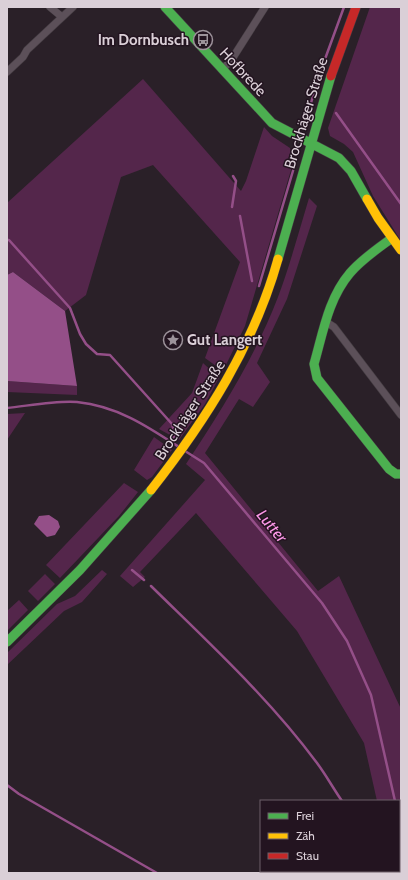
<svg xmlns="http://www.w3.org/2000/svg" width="408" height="880" font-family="Cabin,sans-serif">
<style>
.green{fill:#54264b}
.water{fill:#944f88}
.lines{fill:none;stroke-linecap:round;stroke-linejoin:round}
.stream{stroke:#944f88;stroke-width:2.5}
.street-casing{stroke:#453d43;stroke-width:8}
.fast-casing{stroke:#453d43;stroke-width:10}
.slow-casing{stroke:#453d43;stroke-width:10}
.jam-casing{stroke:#453d43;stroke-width:10}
.street{stroke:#5c5059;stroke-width:7}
.fast{stroke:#4caf50;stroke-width:9}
.slow{stroke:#ffc107;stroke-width:9}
.jam{stroke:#c62828;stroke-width:9}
.labels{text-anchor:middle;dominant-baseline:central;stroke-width:3;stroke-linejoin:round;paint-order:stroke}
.poi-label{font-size:15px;font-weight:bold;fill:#dacfd7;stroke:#231420;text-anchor:end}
.street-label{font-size:15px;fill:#dacfd7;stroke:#231420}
.water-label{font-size:16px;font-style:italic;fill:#fc97e8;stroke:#231420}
</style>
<rect width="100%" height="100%" fill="#2a2028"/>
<path class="green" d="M370,7H401V241L373,196L353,152L344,144L330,136L328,128Z
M143,79L241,191L246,181L264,127L272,136L290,148L293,163L245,326L223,371L205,358L240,262L153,165L121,177L86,295L65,311L13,272L7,275V203Z
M309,198L317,206L287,299L257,363L270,382L253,407L239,399L205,453L318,591L339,576L401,709V871L399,866V801H377L364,743L297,631L196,513L140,572L145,577L133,587L120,576L205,480L186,464C221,411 255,357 278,297C290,265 299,231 309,198Z
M203,363L219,378L205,404L179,440L159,429L192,393Z
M7,381L77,386V395L7,392Z
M25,413L7,440V414Z
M154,437L172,450L152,477L147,480L134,470Z
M124,483L138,492L119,516L60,578L46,565Z
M102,570L107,574L82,602L64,611L7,665V653L57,604L75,596Z
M45,574L55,584L38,601L28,591Z
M19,600L28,610L7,631V611Z"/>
<path class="water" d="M13,272L65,311L77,386L7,381V275Z
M49,515L58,521L60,527L55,535L47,537L34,524L39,516Z"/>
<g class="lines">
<path class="stream" d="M336,113L401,204
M307,116L321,70L344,7
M232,207L236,181L233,176
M240,216L252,281
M7,240H9L70,308L80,334L86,344L97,354L110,355L172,424L175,434L171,442
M259,286L295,164
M7,408C27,406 58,400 77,402C117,406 147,426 179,447
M185,451L204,463L322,603L347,641L371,695L395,801
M132,570L144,580
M151,586C208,642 269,698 317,763C326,775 333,788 342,801
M7,785L19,794L157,873
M399,818L401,826
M387,871L388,873"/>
<defs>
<path id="street" d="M50,7L62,17
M222,70L232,59L265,7
M7,72L23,57L27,50L73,7
M326,322L334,327L401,415"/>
<path id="fast" d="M165,7L272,123L339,158L351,171L367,199
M392,238C377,249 362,259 350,273C328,299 323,333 314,364L317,378L389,469L396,474H401
M278,259L331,76
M7,642L80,570L151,490"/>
<path id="slow" d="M367,199L378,218L401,250
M151,490C206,420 254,345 278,259"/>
<path id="jam" d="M331,76L356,7"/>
</defs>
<use href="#street" class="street-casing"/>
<use href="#fast" class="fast-casing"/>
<use href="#slow" class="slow-casing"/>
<use href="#jam" class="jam-casing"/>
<use href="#street" class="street"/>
<use href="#fast" class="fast"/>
<use href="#slow" class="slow"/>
<use href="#jam" class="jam"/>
</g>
<defs>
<symbol id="bus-ring" viewBox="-11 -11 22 22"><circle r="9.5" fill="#231420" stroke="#9c929a" stroke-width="1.5"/><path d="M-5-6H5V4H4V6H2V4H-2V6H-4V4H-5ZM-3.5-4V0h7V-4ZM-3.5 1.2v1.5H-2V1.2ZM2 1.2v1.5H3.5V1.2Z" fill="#9c929a"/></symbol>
<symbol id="sight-ring" viewBox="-11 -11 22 22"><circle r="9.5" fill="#231420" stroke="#9c929a" stroke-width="1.5"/><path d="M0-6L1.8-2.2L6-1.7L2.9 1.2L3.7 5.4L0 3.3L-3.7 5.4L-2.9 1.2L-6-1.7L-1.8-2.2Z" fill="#9c929a"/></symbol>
</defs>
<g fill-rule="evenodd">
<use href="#bus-ring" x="192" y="29" width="22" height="22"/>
<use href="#sight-ring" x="162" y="329" width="22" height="22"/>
</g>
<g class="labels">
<g class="poi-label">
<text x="189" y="40">Im Dornbusch</text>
<text x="187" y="340" text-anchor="start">Gut Langert</text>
</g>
<g class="street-label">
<text transform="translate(243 72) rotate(47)">Hofbrede</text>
<text transform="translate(306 113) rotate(-73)">Brockhäger Straße</text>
<text transform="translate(190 410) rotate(-57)">Brockhäger Straße</text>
</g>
<g class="water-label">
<text transform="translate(272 526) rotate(50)">Lutter</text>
</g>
</g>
<rect width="408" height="880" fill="none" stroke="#dacfd7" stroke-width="16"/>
<rect x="260" y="800" width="140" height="72" fill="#231420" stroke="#6c5f69"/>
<rect x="268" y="813" width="20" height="6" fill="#4caf50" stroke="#6c5f69"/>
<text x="296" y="820" font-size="12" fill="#dacfd7">Frei</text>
<rect x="268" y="833" width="20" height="6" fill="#ffc107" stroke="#6c5f69"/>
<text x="296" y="840" font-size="12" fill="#dacfd7">Zäh</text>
<rect x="268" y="853" width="20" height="6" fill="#c62828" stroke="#6c5f69"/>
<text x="296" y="860" font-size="12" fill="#dacfd7">Stau</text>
</svg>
